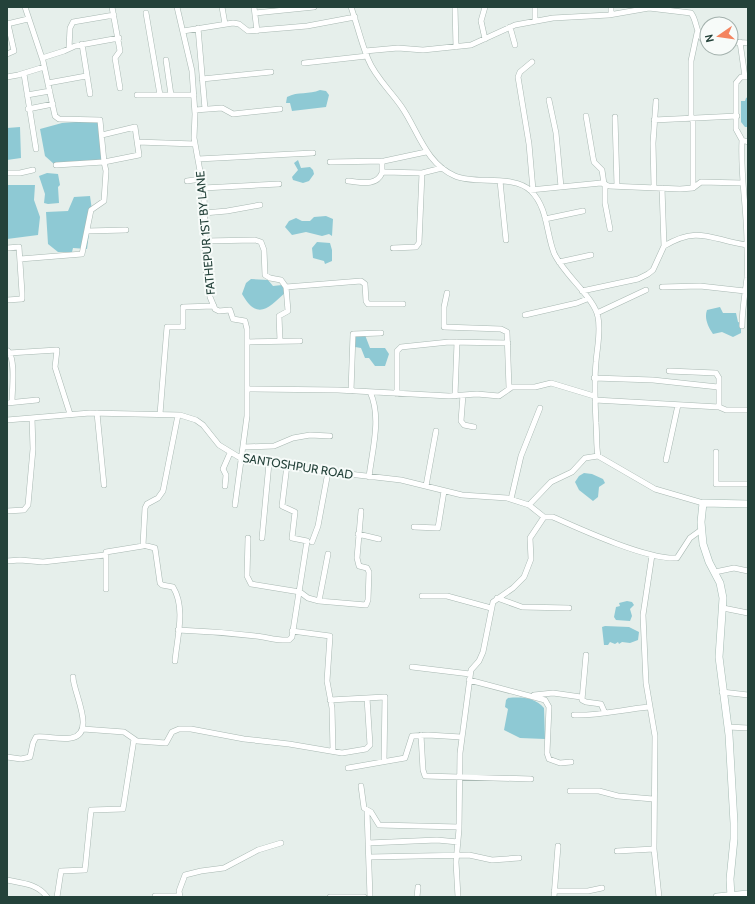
<svg xmlns="http://www.w3.org/2000/svg" width="755" height="904" font-family="Cabin,sans-serif">
<style>
.water{fill:#8ec9d4}
.lines{fill:none;stroke-linecap:round;stroke-linejoin:round}
.street-casing{stroke:#a8b8b2;stroke-width:6}
.secondary-casing{stroke:#a4bbb3;stroke-width:8}
.street{stroke:#fff;stroke-width:5}
.secondary{stroke:#fff;stroke-width:7}
.labels{text-anchor:middle;dominant-baseline:central;stroke-width:4;stroke-linejoin:round;paint-order:stroke}
.street-label{font-size:12px;fill:#24423a;stroke:#f7fbf9}
</style>
<rect width="100%" height="100%" fill="#e6efeb"/>
<path class="water" d="M320,90L326,91L329,95L326,107L292,111L290,103H286L287,97C298,91 309,95 320,90Z
M748,97V127H745L741,122V101H745L746,98Z
M89,121L98,122L102,161L54,164L45,156L40,129L62,123Z
M20,127L21,158L7,160V128Z
M298,160L301,168L310,167L313,170L314,174L309,181L303,183L293,180L292,177L298,170L294,163Z
M47,173L58,174L60,185L58,187L59,203L48,204L44,203L45,194L39,176Z
M7,185H35L34,200L40,217L38,235L7,239Z
M90,196L92,210L87,249L73,248L72,252H58L48,244L46,212L68,211L74,197Z
M326,216L333,219L332,236L329,234L322,236L306,232L292,235L285,227L289,221L296,218L302,221H310L314,217Z
M317,242L330,243L332,250V261L325,264L324,261L313,258L312,248Z
M251,279L268,280L273,286L282,285L286,292C269,307 258,322 242,294L246,283Z
M720,307L723,313H736L738,322L741,323V333L733,337L722,332L713,334C708,327 704,318 707,310Z
M357,335H365L370,348H385L389,354L385,366H375L369,358H365L361,348L355,347L354,337Z
M584,473L592,474L603,479L605,483L599,487L598,497L593,501L579,490L575,482L579,476Z
M627,601L632,602L634,605L630,609L632,616L630,621L616,620L614,617L616,607L620,606L619,603Z
M605,626L629,627L639,632L638,640L630,643L622,642L619,644L618,642L615,644L610,642L608,645H604L602,627Z
M508,698C522,697 534,697 544,708L545,739L520,738L504,730L508,709L505,707L506,700Z"/>
<g class="lines">
<defs>
<path id="street" d="M25,7L43,61L55,116L59,119L100,120L104,162L139,155L135,127L102,135
M112,7L120,51L115,58L120,88
M177,7L192,71L195,114L194,138L204,193L206,269L210,297L215,309L219,311L230,310L233,319L245,321L247,329V416L235,505
M222,7L225,24
M254,7L257,31
M351,7C357,24 361,42 368,59C375,77 390,90 401,106C418,130 425,163 455,176C475,185 514,174 531,191C548,208 546,233 554,253C563,274 595,298 598,317C601,332 597,348 596,362C594,383 595,402 596,423C597,434 596,445 598,456
M455,7L456,47
M485,7L481,21L485,39
M146,13L160,95
M255,13L314,7
M611,14V7
M535,21V7
M7,24L28,19
M510,27L515,45
M198,28L205,109
M183,31L233,23L239,24L248,31L307,26L355,17
M731,42L748,43
M740,42L745,77
M82,44L90,94
M69,48L70,28L73,22L114,15
M365,51L398,48L423,50L471,45L515,25L553,18L609,15L649,8L691,13C697,20 695,31 703,40H707
M7,54L14,51L8,24
M42,58L64,51L75,46L119,38
M166,60L171,95
M532,62L520,72L518,77L529,144L533,190
M304,63L367,56
M24,74L36,149
M7,77L18,75L44,67
M748,77H741L736,83V129L742,140L748,142
M202,79L271,72
M48,83L86,76
M27,95L50,91
M137,95H194
M549,100L556,133L561,187
M28,109L53,104
M195,110L222,108L233,114L280,109
M586,116L593,157L594,162L602,170L604,184
M615,117L617,186
M691,119V61L697,33
M654,120L737,116
M137,142L195,144
M198,159L313,153
M330,162L384,161L426,152
M7,173H20L33,170
M382,173V161
M187,181L201,179
M348,181C360,182 376,187 382,173L385,172L422,173L442,168
M500,181L506,240
M605,184V203L610,229
M654,187L653,143L656,101
M203,188L279,184
M693,188V119
M530,190L601,183L609,186L680,189L693,188L701,182L742,183
M204,213L227,211L260,205
M545,219L583,211
M87,231L126,230
M205,241L255,240L261,242L264,250L265,275L270,278L281,280L286,287L288,311L279,316L280,341
M664,246C699,225 711,240 747,245
M7,248L19,247L22,293V299L7,300
M393,248L416,247L419,243L422,173
M20,259L82,254L91,210L104,201L106,171L104,162L56,165
M559,262L591,255
M286,287L361,281L365,284L366,301L368,304H403
M662,287L700,286L745,291
M582,291L638,279L648,274L653,270L664,246L662,188
M447,293L444,307V327L501,329L507,332L509,388
M597,313L646,290
M525,315L577,303L587,299
M742,326C742,310 745,294 747,278C748,267 747,255 747,244C747,209 740,175 742,140
M247,342L300,341
M8,351C16,360 12,390 12,402
M9,353L57,350L55,367L70,414
M669,371L716,373L719,378V407L726,410H748
M594,378L653,380L718,387
M247,389L338,390L449,396L477,394L499,396L512,387H535L551,383L594,396
M351,391L353,334L381,333
M397,394V351L401,347L449,342L508,343
M463,395L461,421L464,425L474,427
M455,396L457,342
M595,400L719,407
M7,403L37,400
M97,413L104,485
M160,414L167,327H183V307L214,306
M7,420L90,413L180,415L196,420L203,425L219,445L242,459L314,470L401,480L462,495L507,498L529,505L544,517H553C582,530 648,560 677,558L690,538L701,530
M244,447L274,446L293,438L310,435L330,436
M716,452V484H748
M666,460L678,405
M369,477C372,451 382,417 370,392
M225,486L226,475L223,469L230,453
M426,486L436,431
M511,499L521,456L540,408
M529,505L551,482L572,472L585,458L598,456L655,489L703,503
M7,511L24,510L28,505L33,449L32,418
M414,527L438,528L444,491
M358,534L379,539
M248,538L247,576L251,584L300,592L308,598L319,601L366,605L368,600L369,572L367,568L359,566L357,558L361,511
M262,538L269,463
M312,542L318,526L328,472
M7,561L20,560L43,562L105,555
M715,572L734,568L748,571
M106,589V552L143,546
M422,596H447L491,608
M497,598L522,607L569,608
M319,601L328,554
M723,608L748,613
M178,630C204,631 230,633 256,636C267,637 277,641 289,640L292,637L307,541L292,538L295,512L282,506L287,465
M292,631L330,636L327,681L332,708L333,751
M586,655L582,700L586,702L601,704L605,713
M175,661C177,638 186,608 173,587L162,585L160,583L155,548L143,545L145,508L147,504L158,498L163,491L178,415
M412,667L470,674
M469,680L545,700L549,707L547,753L549,759L560,763L571,762
M722,692L748,695
M534,695L553,693L581,697
M330,700L385,697L384,761
M574,715C600,716 624,709 650,707
M728,727L748,728
M83,729L124,732L137,741L166,743L172,732L179,729H191L244,739L289,744L342,753L366,749L370,745L367,698
M421,735L423,770L425,776L531,779
M7,757L21,759L30,757L33,743L36,737C48,736 60,740 71,738C97,734 73,692 73,677
M348,768L405,758L412,736L428,735L461,737
M361,786L364,808L371,812L379,825L459,827
M570,791H599L618,796L653,799
M367,811L370,897
M368,843L437,840L458,842
M654,849L659,897
M617,851L654,849L655,736L646,683L643,615L652,555
M369,857L469,855L492,860L519,858
M7,880C22,883 38,884 47,897
M554,891H588L602,888
M155,896H180
M57,897L61,871L85,870L91,810L123,809L134,739
M180,897L179,891L185,875L201,871L224,868L258,850L281,843
M330,897H364
M417,897L418,887
M458,897L456,862L459,829L460,753L471,670L479,661L483,652L493,602L513,588L524,577L531,559L530,538L544,517
M554,897L558,846"/>
<path id="secondary" d="M717,897L748,894
M731,897L730,879L734,839V823L729,735L719,657L723,598L720,583L709,562L703,544L701,522L703,503L748,504"/>
</defs>
<use href="#street" class="street-casing"/>
<use href="#secondary" class="secondary-casing"/>
<use href="#street" class="street"/>
<use href="#secondary" class="secondary"/>
</g>
<g class="labels">
<g class="street-label">
<text transform="translate(205 233) rotate(-95)">FATHEPUR 1ST BY LANE</text>
<text transform="translate(298 466) rotate(9)">SANTOSHPUR ROAD</text>
</g>
</g>
<rect width="755" height="904" fill="none" stroke="#24423a" stroke-width="16"/>
<g transform="translate(719 36) rotate(257)"><circle r="19" fill="#f7fbf9" stroke="#a3b1ad"/>
<path d="M0-3L7 15L0 10L-7 15Z" fill="#f4845f"/>
<text y="-6" font-size="11" font-weight="bold" text-anchor="middle" fill="#24423a">N</text>
</g>
</svg>
